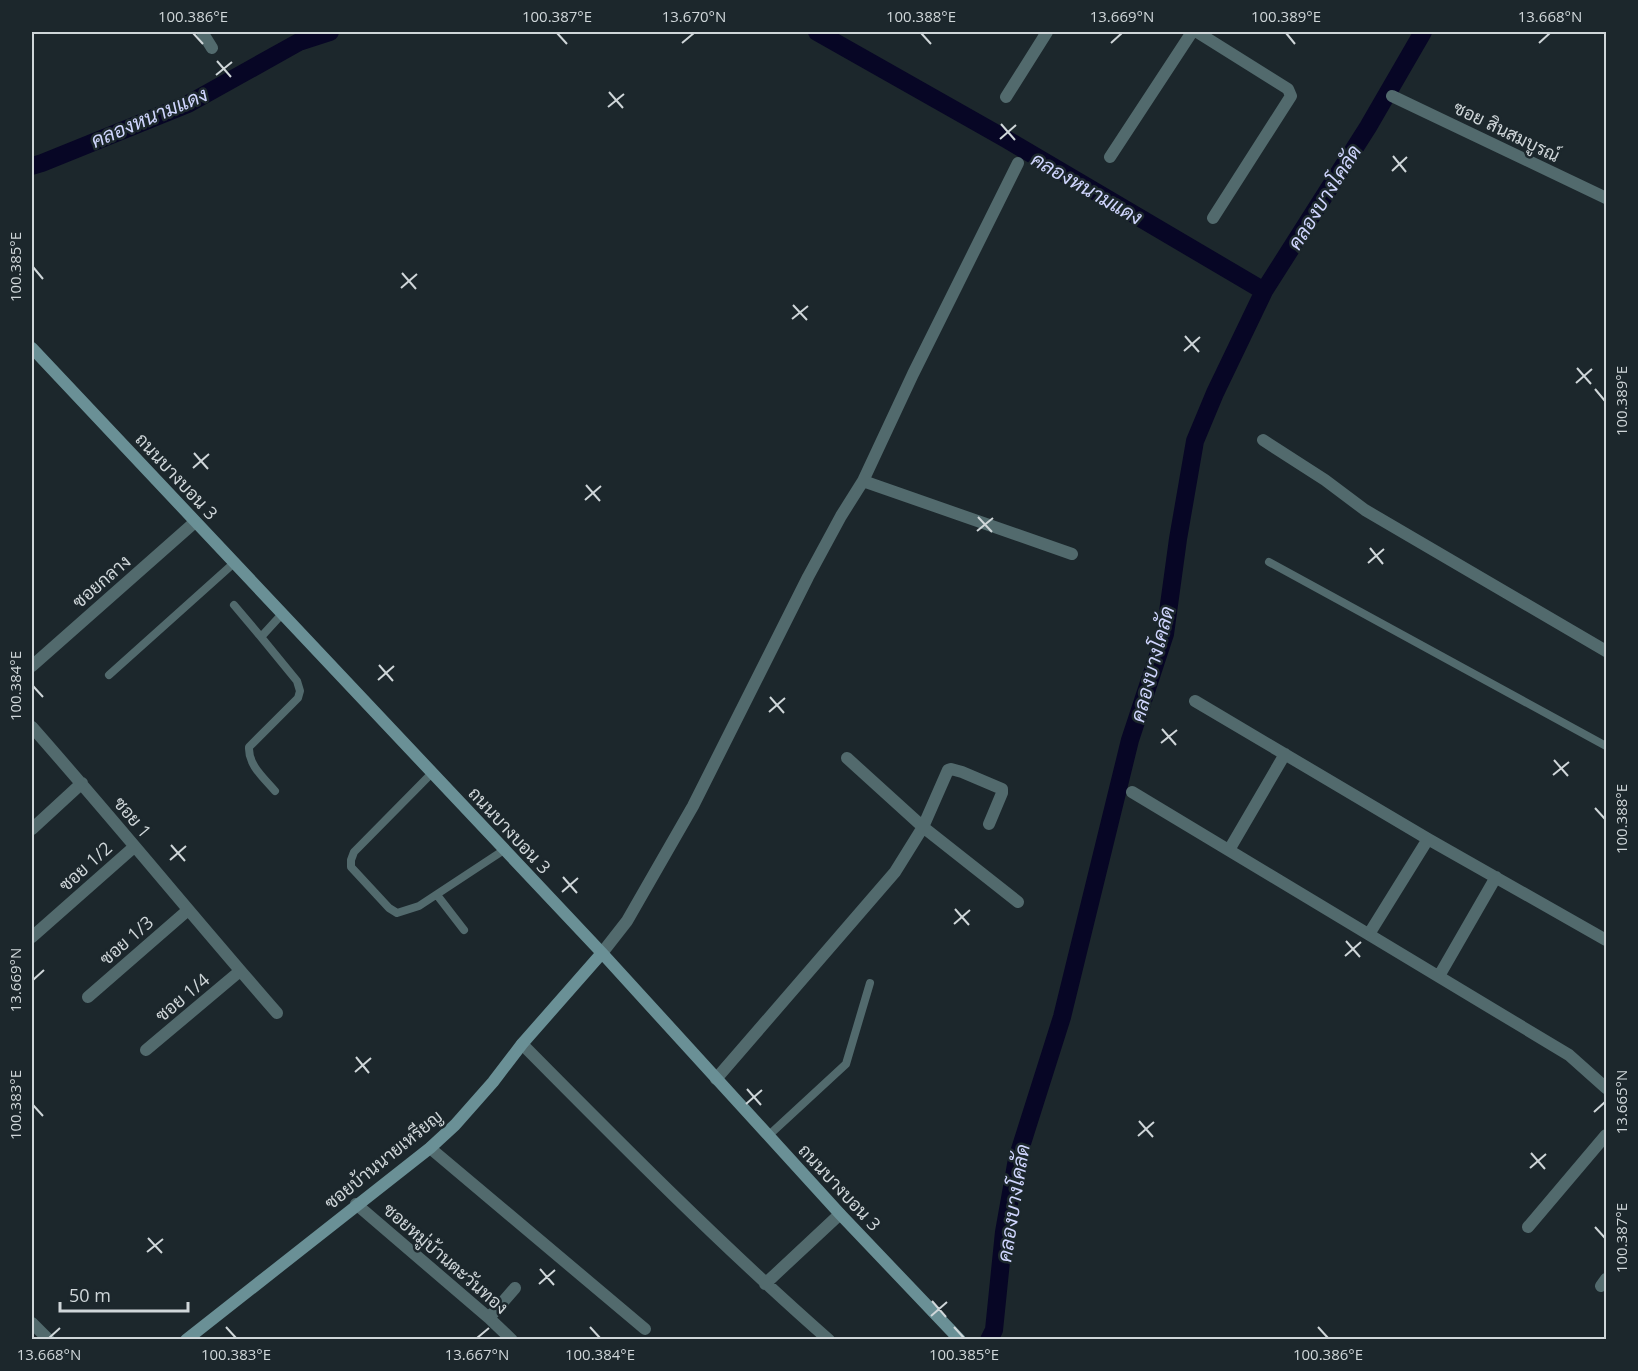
<svg xmlns="http://www.w3.org/2000/svg" width="1638" height="1371" font-family="'Open Sans',Sarabun,sans-serif">
<style>
.lines{fill:none;stroke-linecap:round;stroke-linejoin:round}
.canal{stroke:#070625;stroke-width:18}
.lane{stroke:#526a6d;stroke-width:8}
.street{stroke:#526a6d;stroke-width:12}
.secondary{stroke:#6a9096;stroke-width:12}
.ticks{fill:none;stroke:#cfd6d9;stroke-width:2}
.labels{text-anchor:middle;dominant-baseline:central;stroke-width:5;stroke-linejoin:round;paint-order:stroke}
.street-label{font-size:18px;fill:#cfd6d9;stroke:#1c272c}
.water-label{font-size:20px;font-style:italic;fill:#cfd5fd;stroke:#1c272c}
.neatline{fill:none;stroke:#cfd6d9;stroke-width:2}
.ticks-label{font-size:15px;text-anchor:middle;fill:#cfd6d9}
</style>
<rect width="100%" height="100%" fill="#1c272c"/>
<g class="lines">
<path class="canal" d="M817,32L1006,139L1264,291
M32,166L42,163L188,104L299,42L330,32
M989,1340L994,1330L1004,1232L1017,1159L1062,1017L1130,740L1165,634L1178,539L1195,441L1215,393L1264,291L1368,127L1423,32"/>
<path class="lane" d="M1269,562L1606,746
M234,605L261,637
M109,675L234,563
M432,773L354,852L351,860V867L389,908L397,913L419,906L504,850
M275,791C264,778 248,765 249,747L298,698L300,691L297,681L261,637L282,614
M437,895L464,930
M768,1136L846,1064L870,983"/>
<path class="street" d="M202,32L212,48
M1197,32L1288,89L1291,96L1213,218
M1392,96L1606,198
M1006,97L1047,32
M1110,157L1192,32
M1263,440L1325,480L1365,510L1606,651
M863,481L1072,554
M32,666L195,522
M1195,701L1428,839L1606,940
M32,727C115,821 194,918 277,1013
M847,758L923,827L1018,902
M1132,792L1569,1055L1606,1088
M32,829L82,783
M1229,850L1285,754
M1369,934L1428,839
M32,937L134,847
M602,953L627,921L693,806L808,577L841,516L863,481L913,374L1018,163
M1439,976L1496,877
M88,997L188,910
M522,1044C622,1145 722,1246 829,1340
M146,1050L240,971
M716,1079L895,872L923,827L948,770L951,769L962,772L1002,789V793L989,824
M430,1148L645,1329
M356,1204L489,1318L512,1340
M1528,1227L1606,1135
M765,1284L840,1214
M1601,1286L1606,1279
M489,1318L515,1288
M32,1323L49,1340"/>
<path class="secondary" d="M32,348L602,953L840,1214L960,1340
M186,1340L430,1148L455,1125L493,1082L522,1044L602,953"/>
</g>
<path class="ticks" d="M193,33L203,44M557,33L567,44M921,33L931,44M1286,33L1295,44M682,43L694,33M1111,43L1122,33M1539,43L1550,33M217,61L231,77M216,75L232,62M609,92L623,108M608,107L624,94M1001,124L1015,140M1000,139L1016,125M1393,156L1406,172M1392,171L1407,157M33,267L43,279M402,273L416,289M401,288L417,274M793,305L807,320M792,319L808,306M1185,336L1199,352M1184,351L1200,337M1577,368L1591,384M1576,383L1592,369M1595,389L1605,401M194,453L208,469M193,468L209,454M586,485L600,501M585,500L601,486M978,517L992,532M977,531L993,518M1370,548L1383,564M1368,563L1384,549M379,665L393,681M378,680L394,666M33,686L43,697M770,697L784,713M769,712L785,698M1162,729L1176,745M1161,743L1177,730M1554,760L1568,776M1553,775L1569,762M1595,808L1605,819M171,845L185,861M170,860L186,846M563,877L577,893M562,892L578,878M955,909L969,925M954,924L970,910M1346,941L1360,957M1345,956L1361,942M33,980L44,970M356,1057L369,1073M355,1072L371,1058M747,1089L761,1105M746,1104L762,1090M33,1105L43,1116M1594,1112L1605,1102M1139,1121L1153,1137M1138,1136L1154,1122M1531,1153L1545,1169M1530,1168L1546,1154M1595,1227L1605,1238M148,1238L162,1253M147,1252L163,1239M540,1269L554,1285M539,1284L555,1270M932,1301L946,1317M931,1316L947,1302M226,1327L236,1338M590,1327L600,1338M954,1327L964,1338M1318,1327L1328,1338M49,1338L60,1328M477,1338L489,1328"/>
<g class="labels">
<g class="street-label">
<text transform="translate(1507 131) rotate(26)">ซอย สินสมบูรณ์</text>
<text transform="translate(177 476) rotate(47)">ถนนบางบอน 3</text>
<text transform="translate(101 581) rotate(-41)">ซอยกลาง</text>
<text transform="translate(133 817) rotate(50)">ซอย 1</text>
<text transform="translate(510 830) rotate(47)">ถนนบางบอน 3</text>
<text transform="translate(85 866) rotate(-42)">ซอย 1/2</text>
<text transform="translate(126 940) rotate(-41)">ซอย 1/3</text>
<text transform="translate(182 997) rotate(-40)">ซอย 1/4</text>
<text transform="translate(383 1159) rotate(-39)">ซอยบ้านนายเหรียญ</text>
<text transform="translate(840 1187) rotate(47)">ถนนบางบอน 3</text>
<text transform="translate(446 1258) rotate(41)">ซอยหมู่บ้านตะวันทอง</text>
</g>
<g class="water-label">
<text transform="translate(149 117) rotate(-23)">คลองหนามแดง</text>
<text transform="translate(1087 188) rotate(30)">คลองหนามแดง</text>
<text transform="translate(1324 197) rotate(-58)">คลองบางโคลัด</text>
<text transform="translate(1152 664) rotate(-75)">คลองบางโคลัด</text>
<text transform="translate(1013 1203) rotate(-81)">คลองบางโคลัด</text>
</g>
</g>
<rect width="1638" height="1371" fill="none" stroke="#1c272c" stroke-width="66"/>
<path d="M60 1302v9h128v-9" fill="none" stroke="#cfd6d9" stroke-width="3"/>
<text x="69" y="1302" font-size="18" fill="#cfd6d9" stroke="#1c272c" stroke-width="4.5" paint-order="stroke">50 m</text>
<rect x="33" y="33" width="1572" height="1305" class="neatline"/>
<g class="ticks-label">
<text x="193" y="22">100.386°E</text>
<text x="557" y="22">100.387°E</text>
<text x="694" y="22">13.670°N</text>
<text x="921" y="22">100.388°E</text>
<text x="1122" y="22">13.669°N</text>
<text x="1286" y="22">100.389°E</text>
<text x="1550" y="22">13.668°N</text>
<text transform="translate(16 267) rotate(-90)" y="5">100.385°E</text>
<text transform="translate(1622 401) rotate(-90)" y="5">100.389°E</text>
<text transform="translate(16 686) rotate(-90)" y="5">100.384°E</text>
<text transform="translate(1622 819) rotate(-90)" y="5">100.388°E</text>
<text transform="translate(16 980) rotate(-90)" y="5">13.669°N</text>
<text transform="translate(1622 1102) rotate(-90)" y="5">13.665°N</text>
<text transform="translate(16 1105) rotate(-90)" y="5">100.383°E</text>
<text transform="translate(1622 1238) rotate(-90)" y="5">100.387°E</text>
<text x="49" y="1360">13.668°N</text>
<text x="236" y="1360">100.383°E</text>
<text x="477" y="1360">13.667°N</text>
<text x="600" y="1360">100.384°E</text>
<text x="964" y="1360">100.385°E</text>
<text x="1328" y="1360">100.386°E</text>
</g>
</svg>
